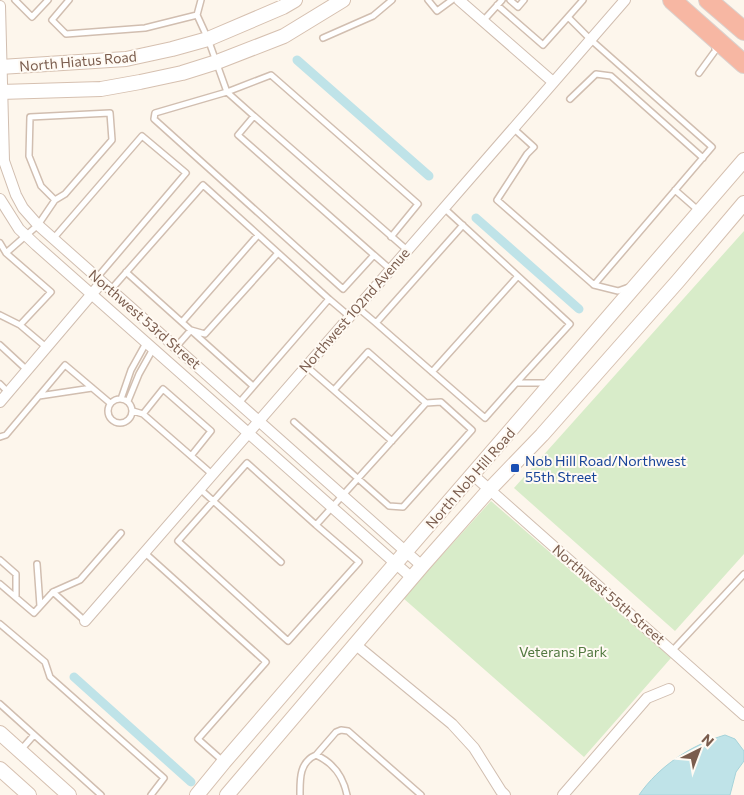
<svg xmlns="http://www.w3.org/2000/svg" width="744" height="795" font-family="Commissioner,sans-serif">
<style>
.green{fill:#d8ecc9}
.water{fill:#bfe3e8;stroke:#a5d3da}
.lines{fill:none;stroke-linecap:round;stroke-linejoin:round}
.canal{stroke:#bfe3e8;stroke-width:9}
.lane-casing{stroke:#d1beb0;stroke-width:8}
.street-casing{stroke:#d1beb0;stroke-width:12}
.secondary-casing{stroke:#d6c0b0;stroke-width:16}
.highway-casing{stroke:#dad1cd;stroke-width:20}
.lane{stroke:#fff;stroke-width:5}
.street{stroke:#fff;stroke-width:10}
.secondary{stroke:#fff;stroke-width:14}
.highway{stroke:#f7b7a3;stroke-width:18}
.transit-dot{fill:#1a4fb4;stroke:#fffaf3;stroke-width:2}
.labels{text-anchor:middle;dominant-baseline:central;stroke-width:4;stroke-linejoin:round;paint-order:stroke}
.street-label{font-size:14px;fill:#7a5c4d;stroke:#fffaf3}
.transit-label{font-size:14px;fill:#164399;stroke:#fffaf3;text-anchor:start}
.park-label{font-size:14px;fill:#537a41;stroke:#fffaf3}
</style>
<rect width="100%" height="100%" fill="#fdf6ec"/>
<path class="green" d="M744,231V554L675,631L514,488Z
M491,501L671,658L584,757L403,598Z"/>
<path class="water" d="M725,735L735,739L744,751V761L736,772L730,795H639C659,766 691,745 725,735Z"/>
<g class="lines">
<path class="canal" d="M297,60L429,176
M476,218L579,309
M74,677L191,782"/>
<defs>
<path id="lane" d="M15,0L32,17L48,0
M69,0L52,20L66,34L145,28L197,15
M201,0L197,15L208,39L227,92L155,113L154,119L343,289L374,255L390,269
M428,0L437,11L452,0
M510,0L518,7L524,0
M497,5L543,45L568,17
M483,21L502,0
M323,38L373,16L392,0
M699,73L715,51V44
M570,99L596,74L611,76L703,158
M254,116L407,250
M513,128L534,147L527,154L497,200L594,285L712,147L590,39L568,17L583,0
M675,190L699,211
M444,208L570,324L516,383H550
M53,239L142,136L186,173L101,273
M0,243L6,253L38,225L55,200L41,186L29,156L30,117L110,113L112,140L65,194L55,200
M6,253L51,292L20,325L46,347
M374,255L238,135L254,116L227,92L271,75L418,204L391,237
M126,272L253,386
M115,285L203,185L329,299
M594,285L618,291L629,287
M357,307L376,323L463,225
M0,315L20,325
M182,322L258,235
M376,323L485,418L516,383
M0,345L27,370
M176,347L191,330L205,334L278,253
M306,366L392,441
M432,372L518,276
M0,384L8,392
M334,390L368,352L426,403
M39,396L92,388
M108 411a12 12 0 1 1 24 0a12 12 0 1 1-24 0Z
M121,399L131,370L146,343
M128,401L139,374L153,349
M239,403L329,299L349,316
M133,411L143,414L213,475
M143,414L163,389L211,431L191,456
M294,422L389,506L403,507L472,430L441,402L426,403L316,525L359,562L288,641L178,541L247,463L316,525
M0,437L6,435L65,365L110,403
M200,489L281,562
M145,553L266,662L198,739L224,762
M0,560L16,574V597
M37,564L40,606
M0,584L34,613L53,592L85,621
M53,592L80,580L121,533
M0,624L45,662L50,677L164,778L151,795
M673,650L744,574
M0,704L101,795
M20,751L34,735
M316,755L336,732L341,730L348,731L421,795
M300,795C300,780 299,762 316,755C334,763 343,776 347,795"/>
<path id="street" d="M459,0L553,82
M0,6L4,161L16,195L23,208L38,225L422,566
M0,199L19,229L36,245L412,578
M0,402L102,282
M473,475L744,715
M85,621L625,0
M356,645L452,724L474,748L501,791L505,795
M563,795L647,698L669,689"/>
<path id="secondary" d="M0,67L126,59L172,49L208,39L283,7L295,0
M0,92L101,89L140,82L182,73L217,62L284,36L343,0
M0,733L69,795
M0,769L29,795
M197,795L224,762C398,562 571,361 744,160
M227,795L422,566L489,490L542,435L678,281L744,203"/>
<path id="highway" d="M672,0L744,64
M708,0L744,31"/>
</defs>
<use href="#lane" class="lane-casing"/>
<use href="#street" class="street-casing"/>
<use href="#secondary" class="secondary-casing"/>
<use href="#highway" class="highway-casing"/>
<use href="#lane" class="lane"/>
<use href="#street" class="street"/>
<use href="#secondary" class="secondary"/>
<use href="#highway" class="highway"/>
</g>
<rect class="transit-dot" x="510" y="463" width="10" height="10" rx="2.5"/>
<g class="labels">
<g class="street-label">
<text transform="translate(78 61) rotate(-5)">North Hiatus Road</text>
<text transform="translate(354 310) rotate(-49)">Northwest 102nd Avenue</text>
<text transform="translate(145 319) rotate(41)">Northwest 53rd Street</text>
<text transform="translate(470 478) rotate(-49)">North Nob Hill Road</text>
<text transform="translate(609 594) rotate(41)">Northwest 55th Street</text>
</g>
<g class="transit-label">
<text x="525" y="460">Nob Hill Road/Northwest<tspan x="525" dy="16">55th Street</tspan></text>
</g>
<g class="park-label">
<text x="563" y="651">Veterans Park</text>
</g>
</g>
<g transform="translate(699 750) rotate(42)" stroke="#fffaf3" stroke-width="4" paint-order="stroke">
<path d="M0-4L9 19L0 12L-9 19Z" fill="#7a5c4d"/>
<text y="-8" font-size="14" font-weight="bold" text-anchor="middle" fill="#7a5c4d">N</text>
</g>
</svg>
